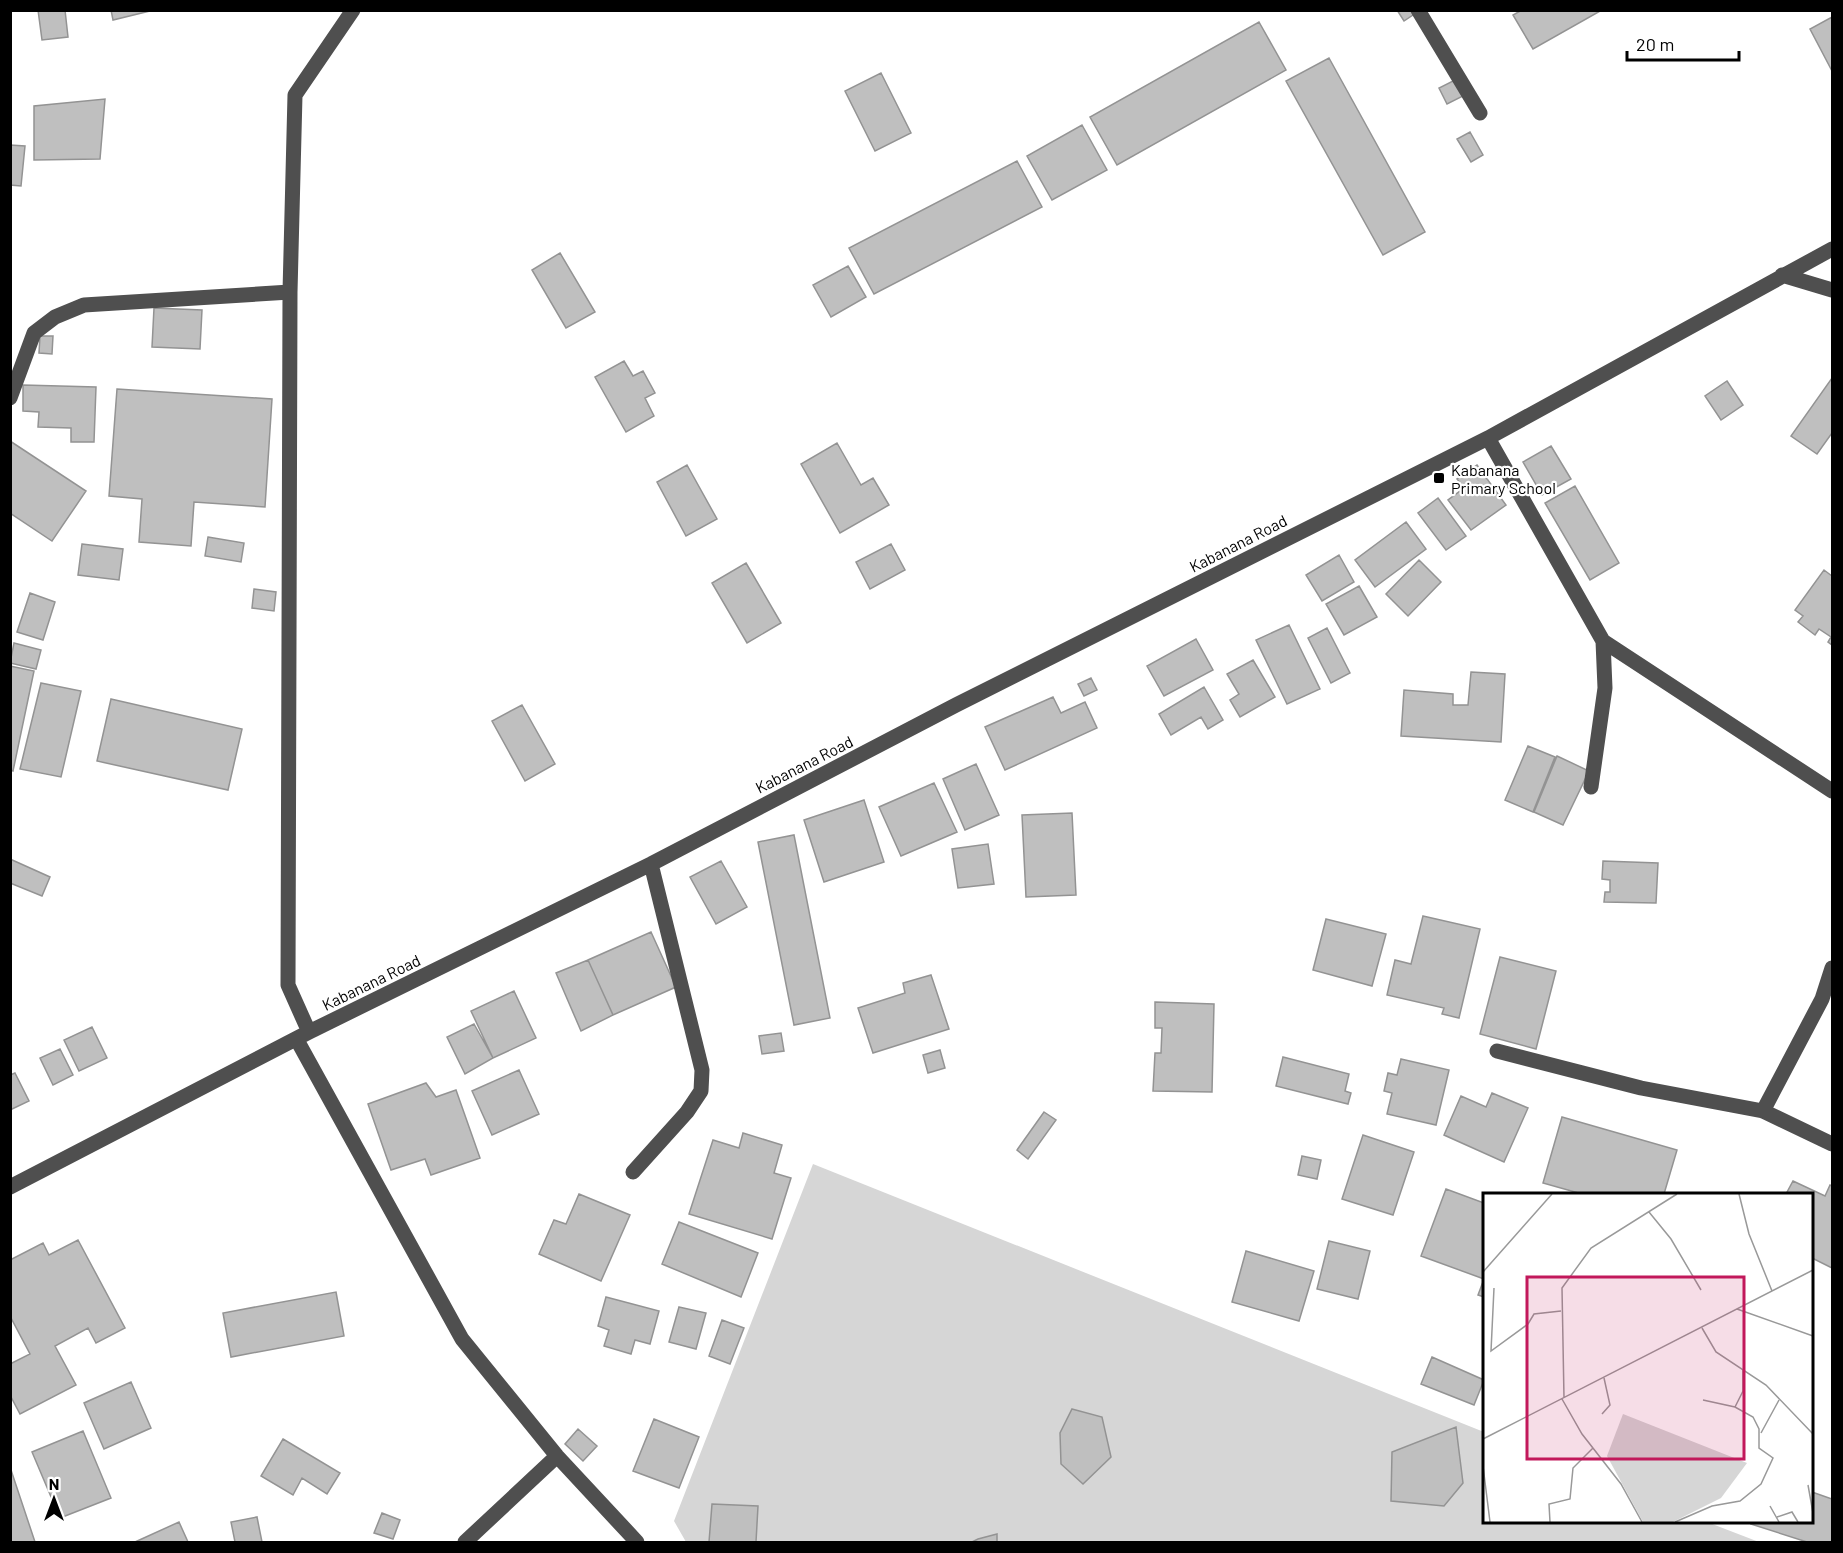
<svg xmlns="http://www.w3.org/2000/svg" width="1843" height="1553" font-family="Barlow,sans-serif">
<style>
.green{fill:#d6d6d6}
.building{fill:#bfbfbf;stroke:#939393;stroke-width:1.5}
.lines{fill:none;stroke-linecap:round;stroke-linejoin:round}
.minor{stroke:#4f4f4f;stroke-width:15}
.poi-dot{fill:#000;stroke:#fff;stroke-width:2}
.labels{text-anchor:middle;dominant-baseline:central;stroke-width:4.5;stroke-linejoin:round;paint-order:stroke}
.poi-label{font-size:16px;fill:#000;stroke:#fff;text-anchor:start}
.street-label{font-size:16px;fill:#000;stroke:#fff}
.inset-road{fill:none;stroke:#999;stroke-width:1.5}
.view{fill:#c2185b;fill-opacity:0.15;stroke:#c2185b;stroke-width:3}
.inset-edge{fill:none;stroke:#000;stroke-width:3}
</style>
<rect width="100%" height="100%" fill="#fff"/>
<path class="green" d="M813,1164L1484,1432V1522H1707L1759,1542H686L674,1521Z"/>
<path class="building" d="M38,10H65L68,37L42,40Z
M111,10H154L113,20Z
M1397,10H1415L1416,13L1404,21Z
M1522,10H1602L1533,49L1513,15Z
M1832,17V71L1810,29Z
M1259,22L1286,70L1117,165L1090,117Z
M1329,58L1425,232L1383,255L1286,81Z
M881,73L911,133L875,151L845,91Z
M1455,80L1463,96L1447,104L1439,88Z
M105,99L100,159L34,160V106Z
M1082,125L1107,170L1052,200L1027,156Z
M1470,132L1483,155L1471,162L1457,139Z
M10,145L25,146L21,186L10,185Z
M1017,161L1042,207L874,294L849,248Z
M560,253L595,312L566,328L532,270Z
M848,266L866,297L831,317L813,285Z
M154,308L202,310L200,349L152,347Z
M40,336H53L52,354L39,353Z
M624,361L633,376L643,371L655,393L645,398L654,416L626,432L595,377Z
M1832,378V433L1817,454L1791,436Z
M1727,381L1743,405L1721,420L1705,396Z
M23,385L96,387L94,442H71V428L38,427L39,412L23,411Z
M117,389L272,399L265,507L194,502L191,546L139,542L142,499L109,496Z
M10,441L86,491L52,541L10,513Z
M837,443L861,485L873,478L889,505L840,533L801,464Z
M1551,446L1571,479L1542,495L1523,462Z
M687,465L717,519L686,536L657,482Z
M1477,465L1506,505L1471,530L1448,500L1464,488L1457,479Z
M1575,486L1619,563L1590,580L1545,503Z
M1438,498L1466,536L1446,550L1418,513Z
M1406,522L1426,549L1375,587L1355,560Z
M208,537L244,543L241,562L205,556Z
M82,544L123,549L119,580L78,575Z
M891,544L905,570L870,589L856,562Z
M1339,555L1354,582L1322,601L1306,575Z
M1419,560L1441,582L1408,616L1386,594Z
M746,563L781,623L747,643L712,583Z
M1824,570L1832,576V645L1828,642L1831,637L1819,629L1815,635L1798,622L1803,616L1795,610Z
M1359,586L1377,617L1344,635L1326,604Z
M254,589L276,592L274,611L252,608Z
M30,593L55,602L43,640L17,632Z
M1289,625L1320,689L1287,704L1256,640Z
M1327,628L1350,673L1331,683L1308,638Z
M1196,639L1213,670L1164,696L1147,666Z
M14,643L41,650L36,669L10,663Z
M1253,660L1275,697L1240,717L1230,700L1239,694L1227,674Z
M10,666L34,671L13,771L10,770Z
M1471,672L1505,674L1501,742L1401,736L1404,690L1453,694V705H1468Z
M1091,678L1097,690L1084,696L1078,684Z
M41,683L81,691L61,777L20,769Z
M1204,687L1223,720L1208,729L1201,717L1171,735L1159,714Z
M1053,697L1061,713L1085,702L1097,728L1005,770L985,727Z
M111,699L242,729L228,790L97,761Z
M522,705L555,764L525,781L492,721Z
M1528,746L1555,757L1533,812L1505,800Z
M1557,756L1589,771L1563,825L1534,812Z
M976,764L999,815L965,830L943,779Z
M934,783L957,832L901,856L879,807Z
M864,800L884,862L824,882L804,820Z
M1072,813L1076,895L1026,897L1022,815Z
M794,835L830,1018L794,1025L758,842Z
M988,844L994,884L958,888L952,849Z
M10,859L50,877L42,896L10,883Z
M721,861L747,907L716,924L690,877Z
M1603,861L1658,863L1656,903L1604,902L1605,892H1610V880L1602,879Z
M1423,916L1480,929L1459,1018L1442,1014L1444,1008L1387,995L1395,960L1411,964Z
M1326,919L1386,934L1372,986L1313,970Z
M651,932L676,987L613,1015L588,960Z
M1500,957L1556,971L1536,1049L1480,1034Z
M588,960L613,1015L581,1031L556,973Z
M931,975L949,1029L873,1053L858,1008L905,993L903,983Z
M514,991L536,1038L493,1058L471,1011Z
M1155,1002L1214,1004L1212,1092L1153,1091L1155,1053H1161L1162,1028H1155Z
M474,1024L493,1058L465,1074L447,1037Z
M92,1027L107,1058L79,1071L64,1040Z
M781,1033L784,1051L762,1054L759,1036Z
M60,1049L73,1075L53,1085L40,1058Z
M940,1050L945,1068L928,1073L923,1055Z
M1283,1057L1349,1074L1345,1091L1351,1093L1348,1104L1276,1086Z
M1401,1059L1449,1070L1436,1125L1387,1114L1392,1093L1384,1091L1388,1073L1397,1075Z
M519,1070L539,1114L492,1135L472,1091Z
M15,1073L29,1101L10,1110V1075Z
M426,1083L436,1097L456,1090L480,1158L431,1175L425,1159L391,1170L368,1104Z
M1492,1093L1528,1108L1504,1162L1444,1135L1461,1096L1486,1107Z
M1044,1112L1056,1120L1028,1159L1017,1150Z
M1562,1117L1677,1150L1664,1194H1582L1543,1183Z
M743,1133L782,1145L774,1173L791,1178L772,1239L689,1214L713,1140L739,1148Z
M1363,1135L1414,1152L1393,1215L1342,1199Z
M1302,1156L1321,1160L1317,1179L1298,1175Z
M1793,1181L1825,1196L1830,1185L1832,1186V1268L1812,1258V1194H1786Z
M1446,1189L1484,1203V1297L1478,1295L1484,1279L1421,1256Z
M579,1194L630,1215L601,1281L539,1254L554,1220L566,1224Z
M679,1222L758,1253L741,1297L662,1264Z
M78,1240L125,1328L96,1343L88,1328L55,1346L76,1385L20,1414L10,1395V1364L30,1354L10,1316V1260L43,1243L49,1255Z
M1329,1241L1370,1251L1358,1299L1317,1289Z
M1246,1251L1314,1271L1299,1321L1232,1302Z
M336,1292L344,1336L231,1357L223,1313Z
M606,1297L659,1311L650,1344L635,1340L631,1354L604,1346L609,1330L598,1326Z
M679,1307L706,1313L696,1349L669,1342Z
M722,1320L744,1328L730,1364L709,1356Z
M1432,1357L1484,1380L1474,1405L1421,1384Z
M131,1382L151,1428L104,1449L84,1403Z
M1072,1409L1102,1417L1111,1457L1083,1484L1061,1464L1060,1433Z
M654,1419L699,1437L679,1488L633,1471Z
M1456,1427L1463,1483L1444,1506L1391,1501L1392,1452Z
M578,1429L597,1446L583,1461L565,1444Z
M83,1431L111,1498L60,1518L32,1452Z
M283,1439L340,1473L327,1494L302,1478L293,1495L261,1476Z
M10,1467L35,1542H10Z
M1812,1492L1832,1499V1542H1807L1751,1524L1752,1522H1812Z
M712,1504L758,1506L756,1542H709Z
M382,1513L400,1520L393,1539L374,1533Z
M257,1517L262,1542H235L231,1522Z
M179,1522L188,1542H135Z
M997,1534V1542H972L978,1539Z"/>
<g class="lines">
<path class="minor" d="M1418,10L1480,113
M1782,275L1832,290
M10,398L34,333L55,317L84,305L290,292
M1488,438L1603,641L1832,791
M1591,787L1605,688L1603,641
M309,1032L288,985L290,292L295,95L353,10
M297,1040L462,1339L557,1456L637,1542
M1497,1051L1641,1088L1763,1111L1832,1144
M1763,1111L1822,999L1832,968
M633,1172L687,1112L701,1091L702,1070L651,864
M10,1187L309,1032L651,864L956,705L1488,438L1832,249
M465,1542L557,1456"/>
</g>
<rect class="poi-dot" x="1433" y="472" width="12" height="12" rx="3"/>
<g class="labels">
<g class="poi-label">
<text x="1451" y="469">Kabanana<tspan x="1451" dy="18">Primary School</tspan></text>
</g>
<g class="street-label">
<text transform="translate(1238 543) rotate(-27)">Kabanana Road</text>
<text transform="translate(804 764) rotate(-27)">Kabanana Road</text>
<text transform="translate(371 982) rotate(-26)">Kabanana Road</text>
</g>
</g>
<g transform="translate(1483 1193)">
<rect width="330" height="330" fill="#fff"/>
<path d="M140,221L264,270L238,305L190,329H160L124,263Z" fill="#d6d6d6"/>
<path class="inset-road" d="M256,1L266,41L289,98M166,19L188,46L218,97M0,79L69,1M11,95L8,158L45,131L51,121L78,118M254,116L330,143M219,135L233,159L283,192L330,241M81,205L79,95L108,55L194,1M79,206L99,241L138,291L159,329M252,214L260,198V177M119,221L127,212L121,185M278,240L296,207M0,246L330,77M0,273L7,329M325,292L330,320M287,313L296,329M294,324L309,319L315,329M67,329L66,311L87,306L90,275L110,255M192,329L229,313L257,308L278,291L290,265L276,255V236L270,224L252,214L220,207"/>
<path class="view" d="M44,84H261V266H44Z"/>
<rect width="330" height="330" class="inset-edge"/>
</g>
<rect width="1843" height="1553" fill="none" stroke="#000000" stroke-width="24"/>
<g transform="translate(54 1499)" stroke="#ffffff" stroke-width="4.5" paint-order="stroke">
<path d="M0-4.5L10 22L0 15L-10 22Z" fill="#000000"/>
<text y="-9" font-size="16" font-weight="bold" text-anchor="middle" fill="#000000">N</text>
</g>
<path d="M1627 51v9h112v-9" fill="none" stroke="#000000" stroke-width="3"/>
<text x="1636" y="51" font-size="18" fill="#000000" stroke="#ffffff" stroke-width="4.5" paint-order="stroke">20 m</text>
</svg>
